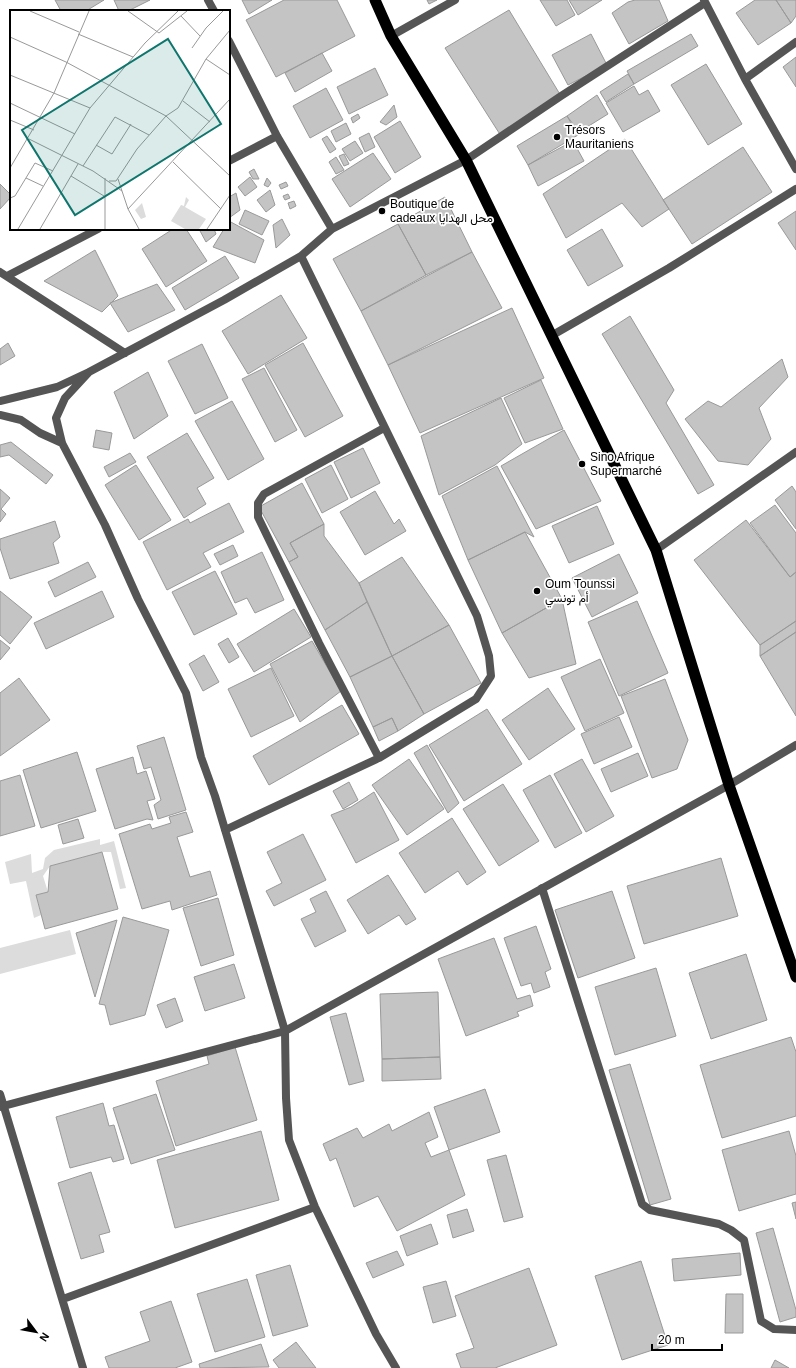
<svg xmlns="http://www.w3.org/2000/svg" width="796" height="1368" font-family="Helvetica,Vazirmatn,sans-serif">
<style>
.green{fill:#dcdcdc}
.building{fill:#c4c4c4;stroke:#999}
.lines{fill:none;stroke-linecap:round;stroke-linejoin:round}
.service{stroke:#555;stroke-width:8}
.minor{stroke:#555;stroke-width:8}
.tertiary{stroke:#555;stroke-width:8}
.trunk{stroke:#000;stroke-width:11}
.poi-dot{fill:#000;stroke:#fff;stroke-width:1.5}
.labels{text-anchor:middle;dominant-baseline:central;stroke-width:3.5;stroke-linejoin:round;paint-order:stroke}
.poi-label{font-size:12px;fill:#000;stroke:#fff;text-anchor:start}
.inset-road{fill:none;stroke:#999;stroke-width:1}
.view{fill:#0f766e;fill-opacity:0.15;stroke:#0f766e;stroke-width:2}
.inset-edge{fill:none;stroke:#000;stroke-width:2}
</style>
<rect width="100%" height="100%" fill="#fff"/>
<path class="green" d="M100,839V845L114,841L126,888L120,889L111,852H102L50,866L43,876L48,892L36,895L41,915L34,918L26,881L10,884L5,862L31,854L32,873L43,869L45,858L54,850Z
M70,930L76,954L0,974V948Z"/>
<path class="building" d="M55,0H104L86,11H61Z
M114,0H150L128,11H119Z
M242,0H272L249,14Z
M284,0H337L355,36L276,77L246,20Z
M427,0H437L429,4Z
M540,0H567L575,15L556,26Z
M569,0H602L578,15Z
M635,0H659L668,21L629,44L612,13L628,2Z
M755,0H776L791,23L758,45L736,13Z
M776,0H796V16L791,23Z
M509,10L561,96L501,136L445,48Z
M591,34L607,65L568,85L552,55Z
M691,34L698,46L634,84L627,71Z
M322,53L332,71L295,92L285,73Z
M796,57V87L783,67Z
M706,64L742,124L708,145L671,85Z
M375,68L388,95L349,114L337,87Z
M628,74L634,84L606,102L600,92Z
M634,86L639,95L648,90L660,111L623,132L606,103Z
M326,88L343,120L310,138L293,106Z
M597,95L608,114L579,132L567,116Z
M394,105L397,117L386,125L380,122Z
M358,114L360,118L353,123L351,118Z
M567,116L578,135L528,165L517,146Z
M400,121L421,157L395,173L374,137Z
M346,123L351,134L336,142L331,131Z
M369,133L375,147L365,152L359,138Z
M327,136L336,149L330,153L322,139Z
M625,139L669,209L642,227L622,203L566,238L543,194Z
M355,141L363,153L350,161L342,149Z
M573,141L584,161L538,186L528,165Z
M743,147L772,192L692,244L663,200Z
M373,153L391,179L350,207L332,179Z
M344,154L349,164L344,166L339,156Z
M336,157L344,170L336,174L329,162Z
M254,169L259,179H253L249,172Z
M250,177L257,187L245,196L238,187Z
M267,178L271,183L268,187L264,185Z
M286,182L288,186L281,189L279,185Z
M0,184L11,195V197L0,209Z
M270,190L275,205L266,212L257,200Z
M236,193L240,210L229,218V197Z
M288,194L290,198L285,200L283,196Z
M445,197L472,252L426,275L398,224Z
M294,201L296,206L290,209L288,203Z
M245,210L269,221L262,235L239,224Z
M796,211V250L778,223Z
M282,219L290,235L276,248L273,225Z
M229,221L264,240L255,263L213,247L224,229H229Z
M398,224L426,275L361,311L333,259Z
M173,229H186L207,261L166,287L142,249Z
M199,229H214L216,234L206,242Z
M602,229L623,266L588,286L567,250Z
M95,250L118,296L102,312L44,281Z
M472,252L502,308L388,365L361,311Z
M225,256L239,278L185,310L172,288Z
M157,284L175,310L128,332L110,303Z
M281,295L307,338L248,374L222,331Z
M512,308L544,378L420,433L388,365Z
M630,316L674,390L666,403L714,485L698,494L602,334Z
M8,343L15,356L0,365V349Z
M303,343L343,416L305,437L265,365Z
M202,344L228,398L195,414L168,361Z
M782,359L788,377L759,408L771,439L748,465L718,461L685,419L708,401L721,407Z
M264,368L297,430L275,442L242,379Z
M148,372L168,416L134,439L114,392Z
M541,380L563,429L525,443L504,398Z
M501,398L522,444L495,465L439,495L421,436Z
M232,401L264,459L228,480L195,421Z
M96,430L112,433L109,450L93,447Z
M564,430L601,501L536,529L501,466Z
M187,433L214,478L197,488L206,504L184,518L147,457Z
M11,442L53,475L46,484L9,455L0,457V445Z
M363,448L380,483L351,498L334,462Z
M130,453L136,462L109,477L104,467Z
M136,465L171,520L139,540L105,485Z
M331,465L348,499L322,513L305,479Z
M497,466L534,537L525,532L468,560L442,496Z
M302,483L324,524L290,543L298,557L289,562L259,507Z
M792,486L796,492V529L775,500Z
M0,489L10,498L1,509L6,514L0,522Z
M375,491L394,524L399,519L406,531L365,555L340,512Z
M229,503L244,532L203,553L211,567L167,590L143,542L188,519L190,523Z
M775,505L796,533V572L790,577L750,523Z
M597,506L614,544L569,563L552,526Z
M746,520L790,577L796,572V621L760,645L694,560Z
M55,521L60,537L53,543L59,563L10,579L0,548V539Z
M324,524V536L359,583L367,602L325,630L289,562L298,557L290,543Z
M525,532L562,599L502,633L468,560Z
M233,545L238,556L220,565L214,554Z
M262,552L284,600L255,613L247,598L235,603L221,572Z
M619,554L638,593L592,617L572,578Z
M402,557L449,625L392,656L359,583Z
M88,562L96,577L55,597L48,582Z
M215,571L237,614L194,635L172,592Z
M0,591L32,617L10,644L0,635Z
M102,591L114,617L46,649L34,623Z
M562,599L576,664L529,678L502,633Z
M637,601L668,673L619,696L588,622Z
M367,602L392,656L350,677L325,630Z
M294,609L311,637L254,672L237,644Z
M796,621V632L760,656V645Z
M449,625L481,683L424,714L392,656Z
M796,632V716L760,656Z
M228,638L239,657L229,663L218,644Z
M0,640L10,648L0,660Z
M312,641L341,691L300,722L270,664Z
M204,655L219,682L203,691L189,664Z
M392,656L424,714L398,731L392,718L373,727L350,677Z
M600,659L624,713L585,731L561,677Z
M271,668L294,716L251,737L228,689Z
M19,678L50,720L0,756V693Z
M665,679L688,740L677,769L652,778L621,696Z
M548,688L575,729L529,760L502,720Z
M342,705L359,734L269,785L253,756Z
M487,709L522,764L464,801L429,745Z
M619,717L632,747L594,764L581,734Z
M392,718L398,731L379,741L373,727Z
M164,737L186,810L158,819L154,805L161,800L151,767L144,769L137,746Z
M427,745L459,803L448,813L414,753Z
M77,752L96,811L41,828L23,770Z
M638,753L648,776L611,792L601,769Z
M133,757L137,774L146,771L155,799L147,801L153,820L147,819L115,829L96,769Z
M409,759L444,809L407,835L372,785Z
M582,759L614,816L586,832L554,774Z
M20,775L35,826L0,836V781Z
M550,775L582,833L555,848L523,790Z
M349,782L358,800L343,809L333,791Z
M503,784L539,841L499,866L463,809Z
M374,792L399,840L356,863L331,815L351,807Z
M186,812L193,832L177,837L190,877L210,871L217,895L172,910L170,901L142,909L119,834L150,824L152,829L171,823L169,817Z
M452,818L486,872L467,885L458,871L425,893L399,853Z
M78,819L84,838L63,844L58,825Z
M303,834L326,880L274,906L266,891L282,883L267,852Z
M102,852L118,909L45,929L36,895L48,892L50,866Z
M721,858L738,916L644,944L627,886Z
M388,875L416,919L406,925L399,915L368,934L347,900Z
M326,891L346,931L315,947L301,919L316,912L310,899Z
M612,891L635,958L578,978L555,910Z
M218,898L234,955L201,966L183,908Z
M123,917L169,930L145,1015L110,1025L105,1005L99,1004Z
M117,920L95,997L76,933Z
M536,926L551,969L545,972L550,987L534,993L531,983L521,986L504,938Z
M494,938L517,999L530,995L533,1006L517,1012L519,1016L466,1036L438,959Z
M746,954L767,1020L711,1039L689,973Z
M234,964L245,998L205,1011L194,977Z
M656,968L676,1036L615,1055L595,987Z
M438,992L440,1057L382,1059L380,994Z
M175,998L183,1021L166,1028L157,1005Z
M346,1013L364,1081L349,1085L330,1017Z
M791,1037L796,1052V1116L722,1138L700,1065Z
M235,1047L257,1120L176,1146L156,1081L209,1064L207,1056Z
M440,1057L441,1079L382,1081V1059Z
M630,1064L671,1199L650,1205L609,1070Z
M485,1089L500,1132L449,1150L434,1107Z
M156,1094L175,1150L131,1164L113,1108Z
M103,1103L109,1126L114,1125L124,1159L113,1162L111,1157L70,1168L56,1117Z
M429,1112L438,1137L425,1143L431,1157L449,1150L465,1195L397,1231L378,1196L354,1207L336,1158L330,1161L323,1144L357,1128L363,1138L389,1124L392,1131Z
M261,1131L279,1200L175,1228L157,1160Z
M789,1131L796,1156V1194L739,1211L722,1150Z
M506,1155L523,1217L504,1222L487,1160Z
M91,1172L110,1232L99,1235L104,1252L81,1259L58,1183Z
M796,1202V1219L792,1203Z
M467,1209L474,1231L453,1238L447,1215Z
M431,1224L438,1244L407,1256L400,1236Z
M773,1228L796,1310V1317L780,1322L756,1233Z
M397,1251L404,1265L373,1278L366,1263Z
M740,1253L741,1275L674,1281L672,1259Z
M641,1261L668,1345L622,1360L595,1276Z
M290,1265L308,1326L273,1336L256,1275Z
M529,1268L557,1345L495,1368H461L456,1354L474,1348L455,1296Z
M247,1279L265,1337L215,1352L197,1294Z
M446,1281L456,1316L433,1323L423,1287Z
M726,1294H743V1333H725Z
M171,1301L192,1362L175,1368H109L105,1357L150,1341L140,1312Z
M296,1342L316,1368H279L273,1360Z
M261,1344L269,1367L200,1368L199,1364Z
M775,1360L789,1368H771Z"/>
<g class="lines">
<path class="service" d="M542,888L642,1204L650,1210L719,1224L731,1230L744,1240L761,1321L774,1329L796,1330"/>
<path class="minor" d="M208,0L214,11
M704,0L745,79L796,169
M391,36L455,0
M229,41L277,136L332,229
M745,79L796,42
M229,161L277,136
M0,272L125,353
M7,276L98,229
M551,336L669,268L796,189
M89,372L65,398L56,418L62,443L105,525L138,599L186,693L201,757L215,796L285,1031L286,1098L289,1140L315,1207L376,1334L396,1368
M0,401L57,387L89,372L224,300L301,256L332,229L466,160L561,96L705,3
M0,415L21,420L40,433L62,443
M656,550L796,452
M379,758L319,643L258,517V503L264,494L384,428
M225,830L379,758L476,699L491,676L489,656L477,616L301,256
M0,1094L83,1368
M63,1299L315,1207"/>
<path class="tertiary" d="M0,1107L285,1031L729,785L796,745"/>
<path class="trunk" d="M375,0L391,36L466,160L656,550L729,785L796,977"/>
</g>
<g class="poi-dot">
<circle cx="557" cy="137" r="4"/>
<circle cx="382" cy="211" r="4"/>
<circle cx="582" cy="464" r="4"/>
<circle cx="537" cy="591" r="4"/>
</g>
<g class="labels">
<g class="poi-label">
<text x="565" y="130">Trésors<tspan x="565" dy="14">Mauritaniens</tspan></text>
<text x="390" y="204">Boutique de<tspan x="390" dy="14">cadeaux محل الهدايا</tspan></text>
<text x="590" y="457">Sino Afrique<tspan x="590" dy="14">Supermarché</tspan></text>
<text x="545" y="584">Oum Tounssi<tspan x="545" dy="14">أم تونسي</tspan></text>
</g>
</g>
<g transform="translate(10 10)">
<rect width="220" height="220" fill="#fff"/>
<path d="M176,187L179,190L175,197L196,209L189,219H175L161,211L171,195L174,196ZM132,193L136,207L131,209L125,200Z" fill="#dcdcdc"/>
<path class="inset-road" d="M20,1L69,22M118,1L149,23L177,1M171,6L190,26M68,24L123,47M0,27L56,52L156,106L220,166M182,38L196,18L213,1M196,49L220,65M0,65L80,98M173,91L200,112M0,93L65,124M0,110L24,120M19,129L83,161L112,181M86,135L102,144L121,114M163,152L211,199M73,156L105,107L139,125M0,158L44,83L79,1M61,166L94,186M16,168L33,176M95,168V219M108,169L118,199L129,219M99,171H106L127,139L156,106L168,98L196,49L220,20M0,188L5,186L25,153L43,161M118,199L220,89M8,219L80,98L135,33L168,1M30,219L68,154M197,219L220,185"/>
<path class="view" d="M158,29L211,114L65,205L12,120Z"/>
<rect width="220" height="220" class="inset-edge"/>
</g>
<g transform="translate(36 1332) rotate(122)" stroke="#ffffff" stroke-width="3" paint-order="stroke">
<path d="M0-3L7 15L0 10L-7 15Z" fill="#000000"/>
<text y="-6" font-size="11" font-weight="bold" text-anchor="middle" fill="#000000">N</text>
</g>
<path d="M652 1344v6h70v-6" fill="none" stroke="#000000" stroke-width="2"/>
<text x="658" y="1344" font-size="12" fill="#000000" stroke="#ffffff" stroke-width="3" paint-order="stroke">20 m</text>
</svg>
